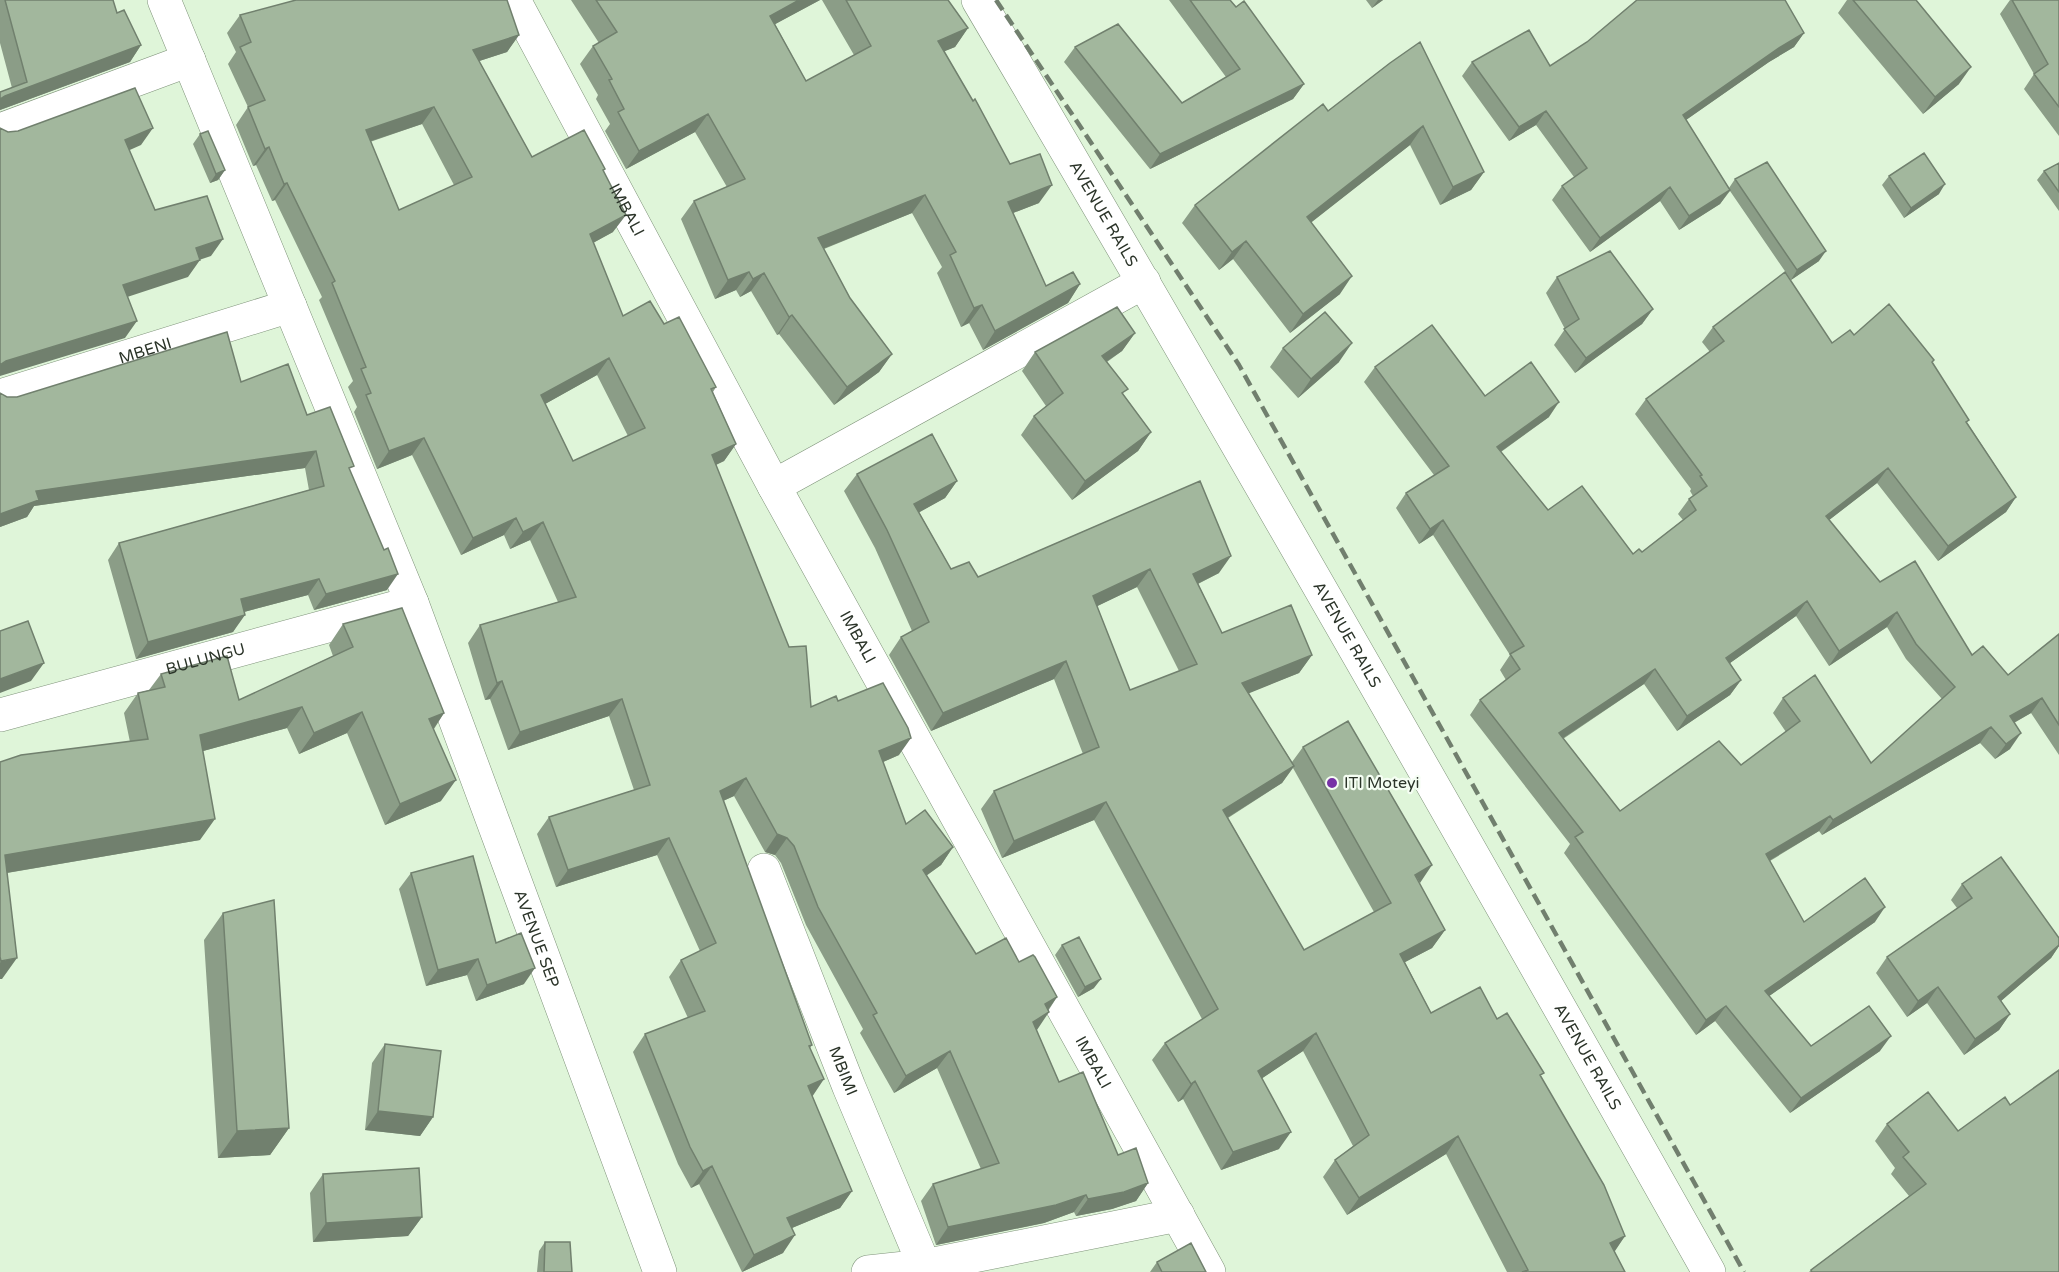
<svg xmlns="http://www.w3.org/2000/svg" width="2059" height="1272" font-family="'Varela Round',sans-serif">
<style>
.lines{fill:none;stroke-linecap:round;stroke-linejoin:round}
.minor-casing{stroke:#7f937a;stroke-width:34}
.minor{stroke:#fff;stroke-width:33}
.rail{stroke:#717f6e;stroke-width:4.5;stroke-dasharray:12 6;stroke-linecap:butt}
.wall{fill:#8b9d87;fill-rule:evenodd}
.shaded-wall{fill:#71806e}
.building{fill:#a2b79d;stroke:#71806e;stroke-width:1.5;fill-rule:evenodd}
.poi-dot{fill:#7732a6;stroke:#f5fef3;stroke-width:2}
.labels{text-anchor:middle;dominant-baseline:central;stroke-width:4.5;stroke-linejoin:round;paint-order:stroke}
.street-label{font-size:16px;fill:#2b3429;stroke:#f5fef3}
.poi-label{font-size:16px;fill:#2b3429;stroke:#f5fef3;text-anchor:start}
</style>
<rect width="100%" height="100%" fill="#dff5d9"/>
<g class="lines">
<defs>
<g id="minor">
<path id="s1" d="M164,0L412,603L660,1272"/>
<path id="s2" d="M514,0L774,486L1209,1272"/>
<path id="s3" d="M978,0C1226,421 1469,846 1709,1272"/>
<path d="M0,130L189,60"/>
<path id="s4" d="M0,396L290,306"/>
<path d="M774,486L1144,282"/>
<path id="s5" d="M0,715L412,603"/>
<path id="s6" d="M764,870L849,1087L927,1272"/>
<path d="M868,1272L924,1266L1178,1215"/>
</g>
</defs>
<use href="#minor" class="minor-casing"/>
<use href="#minor" class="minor"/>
<path class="rail" d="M996,0L1239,365L1744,1272"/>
</g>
<path class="wall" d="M0,0H113L117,13L141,45L130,62L0,110V92L12,88L0,43Z
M571,0H820L775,24L806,81L854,55L822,0H948L968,28L955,47L944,51L1010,164L1039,203L1013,213L1046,286L1080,284L1068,303L983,350L969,323L961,327L937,273L942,267L912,213L824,249L850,298L892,354L879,372L834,405L779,334L777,335L751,291L740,297L736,290L715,299L681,219L694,201L727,187L695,132L626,169L605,131L610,124L596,99L598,95L580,64L593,46L599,43Z
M1169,0H1230L1304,84L1293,99L1150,169L1064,62L1075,47L1182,103L1226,77Z
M1366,0H1383L1372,8Z
M1847,0H1916L1959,84L1923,114L1838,13Z
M2010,0H2059V136L2024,89L2034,74L2000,14Z
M240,15L519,35L507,52L479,61L532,157L605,169L603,172L613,232L593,243L623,316L664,324L716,387L713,392L736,444L724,461L716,465L811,707L838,701L899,755L883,762L906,824L953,847L941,865L926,876L976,954L1019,962L1057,997L1036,1030L1059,1082L1118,1155L1148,1183L1136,1201L1112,1209L1076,1216L1074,1212L1044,1223L936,1245L921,1201L933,1184L981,1169L937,1068L894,1093L860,1033L863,1029L806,925L781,863L775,855L765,852L734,796L723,801L812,1045L810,1048L812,1096L852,1191L840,1208L792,1228L783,1253L742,1272L699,1184L691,1188L678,1164L633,1052L645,1034L688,1018L669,977L681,960L700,951L657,855L556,887L537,834L549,817L634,790L609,716L508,750L490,699L485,700L468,643L480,625L558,602L530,540L510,549L504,535L461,555L412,455L377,469L354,412L357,407L348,387L353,381L319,300L322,297L275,200L272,201L256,165L253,166L236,125L248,107L228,64L236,52L227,33ZM422,124L454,185L399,210L370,142ZM597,375L628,436L573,461L545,404Z
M1804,33L1794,47L1769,62L1686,120L1729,188L1735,179L1819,261L1791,280L1730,191L1720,204L1679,230L1660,201L1590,252L1552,200L1562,186L1574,177L1536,125L1509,141L1462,76L1472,62L1550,66Z
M1390,63L1484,172L1471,190L1440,205L1410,145L1311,222L1340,294L1290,333L1233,259L1219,270L1182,223L1195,205L1328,111Z
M200,134L225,170L218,180L210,183L193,144Z
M2059,163V211L2037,180L2044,171Z
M1889,176L1939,194L1904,218L1882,185Z
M1557,277L1653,309L1642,324L1575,373L1554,345L1565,329L1546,293Z
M1713,327L1832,343L1854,335L1934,360L1932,363L1969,420L1967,422L2016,497L2006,512L1938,561L1877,483L1829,520L1880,582L1972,655L2008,675L2059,634V755L2031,713L2014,723L2010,749L1995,759L1980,743L1822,835L1819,831L1770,861L1804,922H1875L1769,996L1811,1046L1880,1051L1790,1113L1715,1021L1696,1035L1564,853L1570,844L1470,715L1480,700L1506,680L1500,670L1510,655L1433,535L1419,544L1396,508L1406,493L1434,475L1364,382L1375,367L1485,396L1549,417L1501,452L1548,510L1633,554L1642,552L1683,520L1678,514L1689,499L1693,496L1690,491L1691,489L1635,414L1646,399L1710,352L1702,342ZM1796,616L1829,666L1887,627L1906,659L1942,699L1871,763L1783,698L1773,713L1786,732L1741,765L1620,811L1563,739L1644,684L1677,731L1730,695L1741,680L1730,663Z
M1135,333L1122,351L1107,362L1124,395L1151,432L1138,451L1072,500L1021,435L1034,416L1046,406L1022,371L1035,352Z
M1283,348L1339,362L1298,398L1270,367Z
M241,382L307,415L350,471L387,590L314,610L308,595L244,612L233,632L136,659L108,560L119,543L309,490L305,468L34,506L27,517L0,527V393L7,397H17Z
M857,474L957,481L945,498L919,512L951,569L978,577L1200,481L1219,573L1198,584L1222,633L1312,655L1299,673L1248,693L1292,762L1303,747L1419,883L1445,930L1432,948L1405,962L1431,1013L1497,1019L1541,1077L1625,1236L1614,1251L1625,1272H1507L1446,1154L1347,1215L1323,1177L1335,1160L1353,1146L1303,1051L1262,1078L1279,1149L1221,1170L1183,1099L1178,1102L1152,1060L1165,1043L1202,1019L1094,820L1002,858L981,809L994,791L1083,754L1054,679L931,731L889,655L901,637L912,631L875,548L844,491ZM1137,587L1179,671L1130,690L1097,606ZM1293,768L1374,912L1304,950L1228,818L1282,783Z
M343,624L444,713L434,729L441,801L385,825L347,733L299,754L287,728L203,751L200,840L7,873L2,979H0V762L130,742L124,713L138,693L149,690L161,674L239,700L333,656L329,645Z
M411,873L496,943L524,984L476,1001L467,975L426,986L399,889Z
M1962,884L2059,938V946L2051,958L2001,1001L2010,1014L1999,1030L1964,1055L1927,1003L1907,1017L1876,973L1887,957L1957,908L1951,900Z
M223,913L289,1128L270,1155L218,1158L204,940Z
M1062,945L1094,988L1078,997L1055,955Z
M385,1044L433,1117L420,1136L365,1130L372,1063Z
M2010,1105L2059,1272H1809L1811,1270L1909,1196L1891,1174L1895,1168L1875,1141L1887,1124L1958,1131Z
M323,1174L422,1217L408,1236L313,1242L310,1193Z
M545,1242L572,1272H537L539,1251Z
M1157,1262L1206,1272H1150Z"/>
<path class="shaded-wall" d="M799,0H820L757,34L770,16Z
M1378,0H1383L1372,8Z
M968,28L955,47L926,59L938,41Z
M1804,33L1794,47L1769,62L1673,129L1683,115L1779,48Z
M519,35L507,52L461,67L473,50Z
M141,45L130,62L0,110V99L5,96Z
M1971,67L1959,84L1923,114L1935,97Z
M1304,84L1293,99L1150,169L1160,154Z
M434,107L422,124L353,147L366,130Z
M1546,111L1536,125L1509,141L1519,127Z
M708,114L695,132L626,169L639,151Z
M1423,126L1410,145L1294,236L1307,217Z
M153,128L141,145L114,157L125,140Z
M269,147L256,165L253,166L265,149Z
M225,170L218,180L210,183L216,174Z
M1484,172L1471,190L1440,205L1453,187Z
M287,183L275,200L272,201L284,184Z
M1945,184L1939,194L1904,218L1911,208Z
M1052,185L1039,203L995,220L1008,202Z
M1670,187L1660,201L1590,252L1600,238Z
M1730,190L1720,204L1679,230L1689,216Z
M925,195L912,213L805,256L818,238Z
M626,215L613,232L578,251L590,234Z
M223,239L211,256L184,265L196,248Z
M1246,241L1233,259L1219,270L1232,252Z
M1826,251L1819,261L1791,280L1797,270Z
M200,260L188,277L112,302L123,285Z
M749,272L736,290L715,299L728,280Z
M764,273L751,291L740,297L753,279Z
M1352,276L1340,294L1290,333L1303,314Z
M1080,284L1068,303L983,350L995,331Z
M982,305L969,323L961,327L974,308Z
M1653,309L1642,324L1575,373L1586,358Z
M792,315L779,334L777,335L789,317Z
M137,321L125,338L0,376V365L6,361Z
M1135,333L1122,351L1088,374L1102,356Z
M1352,343L1339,362L1298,398L1311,379Z
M892,354L879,372L834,405L847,387Z
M609,358L597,375L529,413L541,395Z
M1559,402L1549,417L1486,462L1497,447Z
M1151,432L1138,451L1072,500L1085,481Z
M424,438L412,455L377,469L389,451Z
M736,444L724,461L700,472L712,455Z
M316,451L305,468L34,506L27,517L0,527V514L36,491Z
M1888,468L1877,483L1815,531L1826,516Z
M957,481L945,498L902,522L914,504Z
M2016,497L2006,512L1938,561L1948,546Z
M516,518L504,535L461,555L473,538Z
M1443,520L1433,535L1419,544L1430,529Z
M543,522L530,540L510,549L523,532Z
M1231,556L1219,573L1181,592L1193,574Z
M1150,569L1137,587L1081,614L1093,596Z
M398,574L387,590L314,610L326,594Z
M319,579L308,595L229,616L241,599Z
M1807,601L1796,616L1716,673L1726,658Z
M1897,612L1887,627L1829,666L1839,651Z
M245,615L233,632L136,659L148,642Z
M1312,655L1299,673L1230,701L1242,683Z
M1066,661L1054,679L931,731L943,713Z
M44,663L31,681L0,693V679Z
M1655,669L1644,684L1548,748L1559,733Z
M1741,680L1730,695L1677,731L1687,716Z
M502,681L490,699L485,700L497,683Z
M2042,698L2031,713L1999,731L2010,716Z
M622,699L609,716L508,750L520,732Z
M302,707L287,728L185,756L200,735Z
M362,712L347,733L299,754L314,733Z
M444,713L430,734L429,719Z
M1991,727L1980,743L1822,835L1833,820Z
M2021,733L2010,749L1995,759L2006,744Z
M911,738L899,755L867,769L879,751Z
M1294,766L1282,783L1211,828L1223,810Z
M746,778L734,796L707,808L720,791Z
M456,780L441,801L385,825L400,804Z
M1106,802L1094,820L1002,858L1014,841Z
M1830,816L1819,831L1755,869L1766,854Z
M215,819L200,840L0,874L5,855Z
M777,834L787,838L775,855L765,852Z
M669,838L657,855L556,887L568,870Z
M953,847L941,865L910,887L923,870Z
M1432,865L1420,883L1415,875Z
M1885,907L1875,922L1755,1006L1765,991Z
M1445,930L1432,948L1388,971L1400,954Z
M2059,945V946L2051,958L1987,1013L1998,997Z
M17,958L2,979H0V963L1,961Z
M478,959L467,975L426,986L438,970Z
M535,968L524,984L476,1001L487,985Z
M1101,979L1094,988L1078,997L1085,987Z
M1938,987L1927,1003L1907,1017L1918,1001Z
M1057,997L1045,1014V1004Z
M1726,1006L1715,1021L1696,1035L1706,1020Z
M1049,1012L1037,1030L1020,1039L1033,1022Z
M2010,1014L1999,1030L1964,1055L1975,1039Z
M1316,1033L1303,1051L1246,1089L1258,1071Z
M1891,1036L1880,1051L1790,1113L1801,1098Z
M950,1051L937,1068L894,1093L906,1076Z
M824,1079L812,1097L808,1086Z
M1195,1081L1183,1099L1178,1102L1191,1084Z
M378,1111L433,1117L420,1136L365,1130Z
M289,1128L270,1155L218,1158L237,1131Z
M1291,1132L1279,1149L1221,1170L1233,1152Z
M1458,1136L1446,1154L1347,1215L1359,1198Z
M712,1166L699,1184L691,1188L703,1171Z
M1148,1183L1136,1201L1112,1209L1076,1216L1088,1199Z
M852,1191L840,1208L775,1235L787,1218Z
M1086,1195L1074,1212L1044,1223L936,1245L948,1227Z
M422,1217L408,1236L313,1242L326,1223Z
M795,1235L783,1253L742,1272L754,1255Z
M1625,1236L1613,1254L1610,1243Z"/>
<path class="building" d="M5,0H113L117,13L124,10L141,45L5,96L0,99V92L27,82Z
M296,0H507L519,35L473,50L532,157L584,130L605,169L603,170L626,215L590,234L623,316L650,301L664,324L679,317L716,387L711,389L736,444L712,455L789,647L806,646L811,707L836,696L838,701L883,683L908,728L911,738L879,751L906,824L925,810L953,847L923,870L976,954L1006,938L1019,962L1033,955L1035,957L1057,997L1045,1004L1049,1012L1033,1022L1059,1082L1083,1072L1118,1155L1136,1148L1148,1183L1124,1192L1088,1199L1086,1195L1056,1205L948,1227L933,1184L999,1163L950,1051L906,1076L873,1015L877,1013L818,907L794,846L787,838L777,834L746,778L720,791L812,1045L809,1046L824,1079L808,1086L852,1191L787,1218L795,1235L754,1255L712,1166L703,1171L690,1147L645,1034L705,1011L681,960L716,943L669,838L568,870L549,817L650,785L622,699L520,732L502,681L497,683L480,625L576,597L543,522L523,532L516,518L473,538L424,438L389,451L366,395L371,393L361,369L366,367L332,283L335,281L287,183L284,184L269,147L265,149L248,107L265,100L240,47L251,42L240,15ZM434,107L472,177L399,210L366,130ZM609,358L645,428L573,461L541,395Z
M596,0H799L770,16L806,81L871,46L846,0H948L968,28L938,41L973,101L975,99L1010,164L1040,154L1052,185L1008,202L1046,286L1073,272L1080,284L995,331L982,305L974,308L950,255L956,252L925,195L818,238L850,298L892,354L847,387L792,315L789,317L764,273L753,279L749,272L728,280L694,201L745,179L708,114L639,151L618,112L624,109L609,80L612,79L593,46L617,32Z
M1190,0H1230L1236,7L1244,1L1304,84L1160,154L1075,47L1118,24L1182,103L1240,69Z
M1637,0H1785L1804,33L1779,48L1683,115L1730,190L1689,216L1670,187L1600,238L1562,186L1587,168L1546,111L1519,127L1472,62L1529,30L1550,66L1587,42Z
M1853,0H1916L1971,67L1935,97Z
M2012,0H2059V107L2034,74L2048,64Z
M1420,42L1484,172L1453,187L1423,126L1307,217L1352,276L1303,314L1246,241L1232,252L1195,205L1323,104L1328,111L1390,63Z
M135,88L153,128L125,140L155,210L207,196L223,239L196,248L200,260L123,285L137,321L6,361L0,365V128L8,132L18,131Z
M208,131L225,170L216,174L200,134Z
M1924,153L1945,184L1911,208L1889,176Z
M1767,162L1826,251L1797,270L1735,179Z
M2059,163V192L2044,171Z
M1610,251L1653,309L1586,358L1564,329L1579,319L1557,277Z
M1785,272L1832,343L1850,330L1854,335L1889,304L1934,360L1932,362L1969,420L1966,422L2016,497L1948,546L1888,468L1826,516L1880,582L1915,561L1972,655L1983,646L2008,675L2059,634V725L2042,698L2010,716L2021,733L2006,744L1991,727L1833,820L1830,816L1766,854L1804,922L1865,878L1885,907L1765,991L1811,1046L1869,1006L1891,1036L1801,1098L1726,1006L1706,1020L1575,837L1583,832L1480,700L1520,669L1510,654L1524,646L1443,520L1430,529L1406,493L1449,466L1375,367L1432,325L1485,396L1531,362L1559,402L1497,447L1548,510L1582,486L1633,554L1639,549L1642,552L1696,510L1689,499L1707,486L1700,476L1702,475L1646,399L1724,341L1713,327ZM1807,601L1839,651L1897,612L1916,644L1955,687L1871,763L1815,675L1783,698L1800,721L1741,765L1719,741L1620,811L1559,733L1655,669L1687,716L1741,680L1726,658Z
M1117,307L1135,333L1102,356L1128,389L1122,393L1151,432L1085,481L1034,416L1063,393L1035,352Z
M1325,312L1352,343L1311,379L1283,348Z
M227,332L241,382L288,364L307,415L330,407L354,466L349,468L384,550L388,548L398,574L326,594L319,579L241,599L245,615L148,642L119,543L324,486L316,451L36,491L39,500L0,514V393L7,397H17Z
M932,434L957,481L914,504L951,569L969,562L978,577L1200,481L1231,556L1193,574L1222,633L1291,605L1312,655L1242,683L1294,766L1223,810L1304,950L1391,903L1303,747L1348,721L1432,865L1415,875L1445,930L1400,954L1431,1013L1480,987L1497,1019L1507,1013L1544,1073L1540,1075L1604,1185L1625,1236L1610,1243L1625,1272H1522L1528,1270L1458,1136L1359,1198L1335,1160L1369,1135L1316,1033L1258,1071L1291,1132L1233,1152L1195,1081L1191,1084L1165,1043L1218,1009L1106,802L1014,841L994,791L1099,747L1066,661L943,713L901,637L929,622L887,530L857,474ZM1150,569L1197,664L1130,690L1093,596Z
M402,608L444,713L429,719L456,780L400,804L362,712L314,733L302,707L200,735L215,819L5,855L17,958L1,961L0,957V762L21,755L148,739L138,693L165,687L161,674L227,656L239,700L353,647L343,624Z
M28,621L44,663L0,679V631Z
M473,856L496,943L521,933L535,968L487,985L478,959L438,970L411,873Z
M2001,857L2059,938V945L1998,997L2010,1014L1975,1039L1938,987L1918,1001L1887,957L1972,898L1962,884Z
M274,900L289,1128L237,1131L223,913Z
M1079,937L1101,979L1085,987L1062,945Z
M385,1044L441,1051L433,1117L378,1111Z
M2059,1070V1272H1812L1811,1270L1926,1184L1903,1157L1909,1152L1887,1124L1928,1092L1958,1131L2005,1097L2010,1105Z
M419,1168L422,1217L326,1223L323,1174Z
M545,1242H570L572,1272H544Z
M1191,1243L1206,1272H1162L1157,1262Z"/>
<circle class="poi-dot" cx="1332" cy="783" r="6"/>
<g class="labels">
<g class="street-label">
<text stroke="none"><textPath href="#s2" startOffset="238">IMBALI</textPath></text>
<text stroke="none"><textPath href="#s3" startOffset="248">AVENUE RAILS</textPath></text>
<text stroke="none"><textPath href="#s4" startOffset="152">MBENI</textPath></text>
<text stroke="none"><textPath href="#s3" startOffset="734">AVENUE RAILS</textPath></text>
<text stroke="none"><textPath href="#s2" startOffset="724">IMBALI</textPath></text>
<text stroke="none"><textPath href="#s5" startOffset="213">BULUNGU</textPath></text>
<text stroke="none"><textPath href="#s1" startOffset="1010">AVENUE SEP</textPath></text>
<text stroke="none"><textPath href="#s3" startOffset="1220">AVENUE RAILS</textPath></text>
<text stroke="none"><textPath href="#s2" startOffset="1210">IMBALI</textPath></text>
<text stroke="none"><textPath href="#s6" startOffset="216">MBIMI</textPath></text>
</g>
<g class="poi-label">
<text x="1344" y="783">ITI Moteyi</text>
</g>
</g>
</svg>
